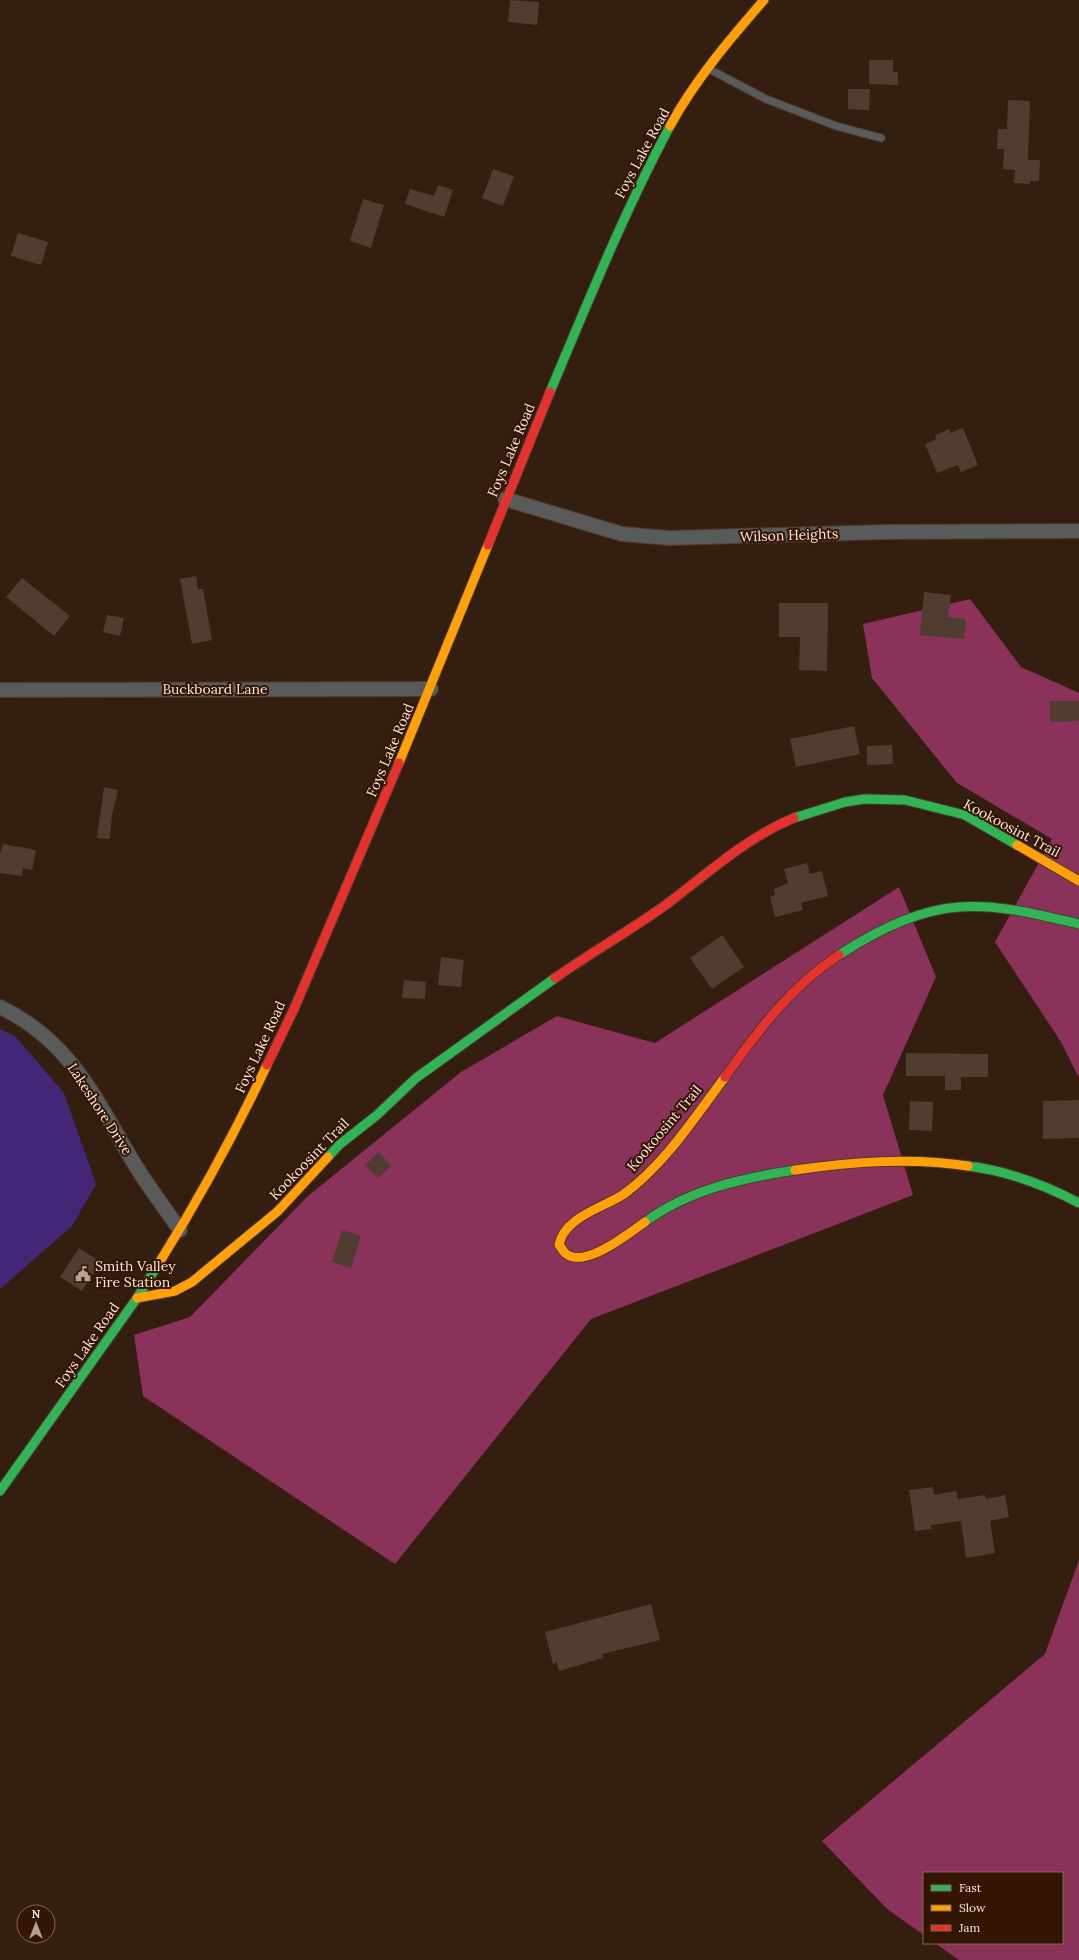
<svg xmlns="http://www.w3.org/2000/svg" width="1079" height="1960" font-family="Lora,serif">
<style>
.forest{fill:#8a325a}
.water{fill:#432776}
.building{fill:#503d2f}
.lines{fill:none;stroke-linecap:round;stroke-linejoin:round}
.lane-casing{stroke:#4d3b2f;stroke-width:9}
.street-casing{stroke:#4d3b2f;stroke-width:16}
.fast-casing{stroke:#4d3b2f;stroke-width:11}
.slow-casing{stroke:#4d3b2f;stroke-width:11}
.jam-casing{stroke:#4d3b2f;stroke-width:11}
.lane{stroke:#595a5a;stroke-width:7}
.street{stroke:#595a5a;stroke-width:14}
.fast{stroke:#30b455;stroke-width:9}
.slow{stroke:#ff9f0a;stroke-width:9}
.jam{stroke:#e5322d;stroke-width:9}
.labels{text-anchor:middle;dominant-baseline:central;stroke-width:4;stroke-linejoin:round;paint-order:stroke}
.street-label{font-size:14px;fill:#fce7db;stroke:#321502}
.poi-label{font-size:14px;fill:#fce7db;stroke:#321502;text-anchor:start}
</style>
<rect width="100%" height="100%" fill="#341e0f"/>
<path class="forest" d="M970,599L1021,667L1079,693V1078L1061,1042L995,942L1052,839L957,783L872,678L863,624Z
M899,887L936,977L883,1095L913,1195L591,1319L395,1564L143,1396L134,1335L190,1317L308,1196L461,1072L557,1016L655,1043Z
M1079,1560V1960H959L935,1943H1062V1873H924V1935L887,1909L822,1841L1045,1654Z"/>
<path class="water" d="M0,1029L15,1036L64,1093L96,1184L72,1226L0,1289Z"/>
<path class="building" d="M510,0L539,2L537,25L508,22Z
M869,60H893V72H898V85L869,84Z
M848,89H870L869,110L848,109Z
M1008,100L1030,101L1028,160H1040L1039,181H1030V184L1014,183L1015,170L1003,169L1004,149H997L998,129H1007Z
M493,169L514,176L503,206L482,198Z
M438,185L453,190L444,217L405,204L410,189L434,196Z
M363,199L384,205L371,248L350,241Z
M18,233L48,242L41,265L11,256Z
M963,428L978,465L961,472L958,465L937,473L925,444L936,439L935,435L949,429L950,433Z
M196,576L198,589H203L212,640L192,644L180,579Z
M22,578L70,616L54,636L6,597Z
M924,592L951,595L948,617L966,619L964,639L920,635Z
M779,603H828L827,671L799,670L800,637H779Z
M107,615L124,618L120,636L103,632Z
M1050,701H1079V721L1050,722Z
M854,726L860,754L796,767L790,739Z
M892,745L893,764L867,765V746Z
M104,787L118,790L112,815L110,839L97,838Z
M3,844L36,850L32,870L23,868L22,876L0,873V854Z
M807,863L810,874L822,871L828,896L801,903L803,910L775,917L770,897L775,895L774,889L788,883L784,869Z
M722,935L744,967L712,989L690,958Z
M441,957L464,960L461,987L438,985Z
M404,980L426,982L425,999L402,998Z
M906,1053L988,1054V1077H961V1090H945V1076H906Z
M1079,1100V1138L1043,1139V1101Z
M910,1101L933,1102L932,1131L909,1130Z
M379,1152L391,1166L378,1178L365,1165Z
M342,1230L361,1236L351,1268L332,1262Z
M79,1248L101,1262L82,1291L60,1277Z
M933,1487L934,1495L956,1491L958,1499L985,1495L986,1499L1005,1495L1009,1517L990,1521L995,1553L966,1558L961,1521L931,1525L932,1529L915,1531L909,1490Z
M651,1604L660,1640L602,1654L603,1658L559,1671L557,1662L553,1664L545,1632Z"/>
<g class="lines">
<defs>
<path id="lane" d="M709,69L766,99L836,126L881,138"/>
<path id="street" d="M505,499L622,534L669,538L885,532L1079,531
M0,690L431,689
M0,1007C73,1042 97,1103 137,1168C150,1189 166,1210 180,1230"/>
<path id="fast" d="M550,392C588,302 624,212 670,126
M794,818L845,802L865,799L905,800L965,815L1017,845
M839,955C874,932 916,910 959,907C1000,904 1040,915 1079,924
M328,1157L339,1145L377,1115L416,1078L555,978
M968,1166C1008,1171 1043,1184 1079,1203
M645,1222C688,1190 742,1178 795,1170
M0,1491L137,1298L159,1263"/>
<path id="slow" d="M670,126C695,80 730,39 764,0
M399,763L488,545
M1017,845L1079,881
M795,1170C852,1162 911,1157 968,1166
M645,1222C629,1233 584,1270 565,1253C563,1251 561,1247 559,1245C564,1217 603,1208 624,1194C665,1164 695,1117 725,1077
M159,1263C199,1199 235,1133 267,1065
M137,1298L175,1291L192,1282L278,1211L328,1157"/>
<path id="jam" d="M488,545L550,392
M555,978C592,952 631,930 667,904C707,874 747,837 794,818
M267,1065L294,1009L399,763
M725,1077C757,1032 791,986 839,955"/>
</defs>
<use href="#lane" class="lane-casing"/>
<use href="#street" class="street-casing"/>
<use href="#fast" class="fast-casing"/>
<use href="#slow" class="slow-casing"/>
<use href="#jam" class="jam-casing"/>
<use href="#lane" class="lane"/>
<use href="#street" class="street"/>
<use href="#fast" class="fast"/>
<use href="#slow" class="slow"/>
<use href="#jam" class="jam"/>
</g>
<defs>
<symbol id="civic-bare" viewBox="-9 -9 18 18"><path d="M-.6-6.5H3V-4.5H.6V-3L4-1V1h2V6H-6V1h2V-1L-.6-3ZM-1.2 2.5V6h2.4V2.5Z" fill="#b6a194" stroke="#321502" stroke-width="2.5" paint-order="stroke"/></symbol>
</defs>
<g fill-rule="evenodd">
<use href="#civic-bare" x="72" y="1263" width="22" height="22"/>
</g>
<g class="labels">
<g class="street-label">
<text transform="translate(642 153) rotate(-62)">Foys Lake Road</text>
<text transform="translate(511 450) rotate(-67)">Foys Lake Road</text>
<text transform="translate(789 535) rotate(-2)">Wilson Heights</text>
<text x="215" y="689">Buckboard Lane</text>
<text transform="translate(390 750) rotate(-67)">Foys Lake Road</text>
<text transform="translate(1012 828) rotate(28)">Kookoosint Trail</text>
<text transform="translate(260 1047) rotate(-65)">Foys Lake Road</text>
<text transform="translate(100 1109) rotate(57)">Lakeshore Drive</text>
<text transform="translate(664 1128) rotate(-50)">Kookoosint Trail</text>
<text transform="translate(309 1159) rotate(-46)">Kookoosint Trail</text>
<text transform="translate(87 1345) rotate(-55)">Foys Lake Road</text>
</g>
<g class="poi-label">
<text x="95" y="1266">Smith Valley<tspan x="95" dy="16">Fire Station</tspan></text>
</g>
</g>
<rect x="923" y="1872" width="140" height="72" fill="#321502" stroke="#836959"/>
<rect x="931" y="1885" width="20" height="6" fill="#30b455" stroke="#836959"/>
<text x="959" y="1892" font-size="12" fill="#fce7db">Fast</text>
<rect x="931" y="1905" width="20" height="6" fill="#ff9f0a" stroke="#836959"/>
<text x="959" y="1912" font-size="12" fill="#fce7db">Slow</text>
<rect x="931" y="1925" width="20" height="6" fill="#e5322d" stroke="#836959"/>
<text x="959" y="1932" font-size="12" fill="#fce7db">Jam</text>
<g transform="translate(36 1924)"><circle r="19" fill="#321502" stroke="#836959"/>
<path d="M0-3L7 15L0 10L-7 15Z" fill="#b6a194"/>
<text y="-6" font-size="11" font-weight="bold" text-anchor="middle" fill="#fce7db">N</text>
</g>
</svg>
